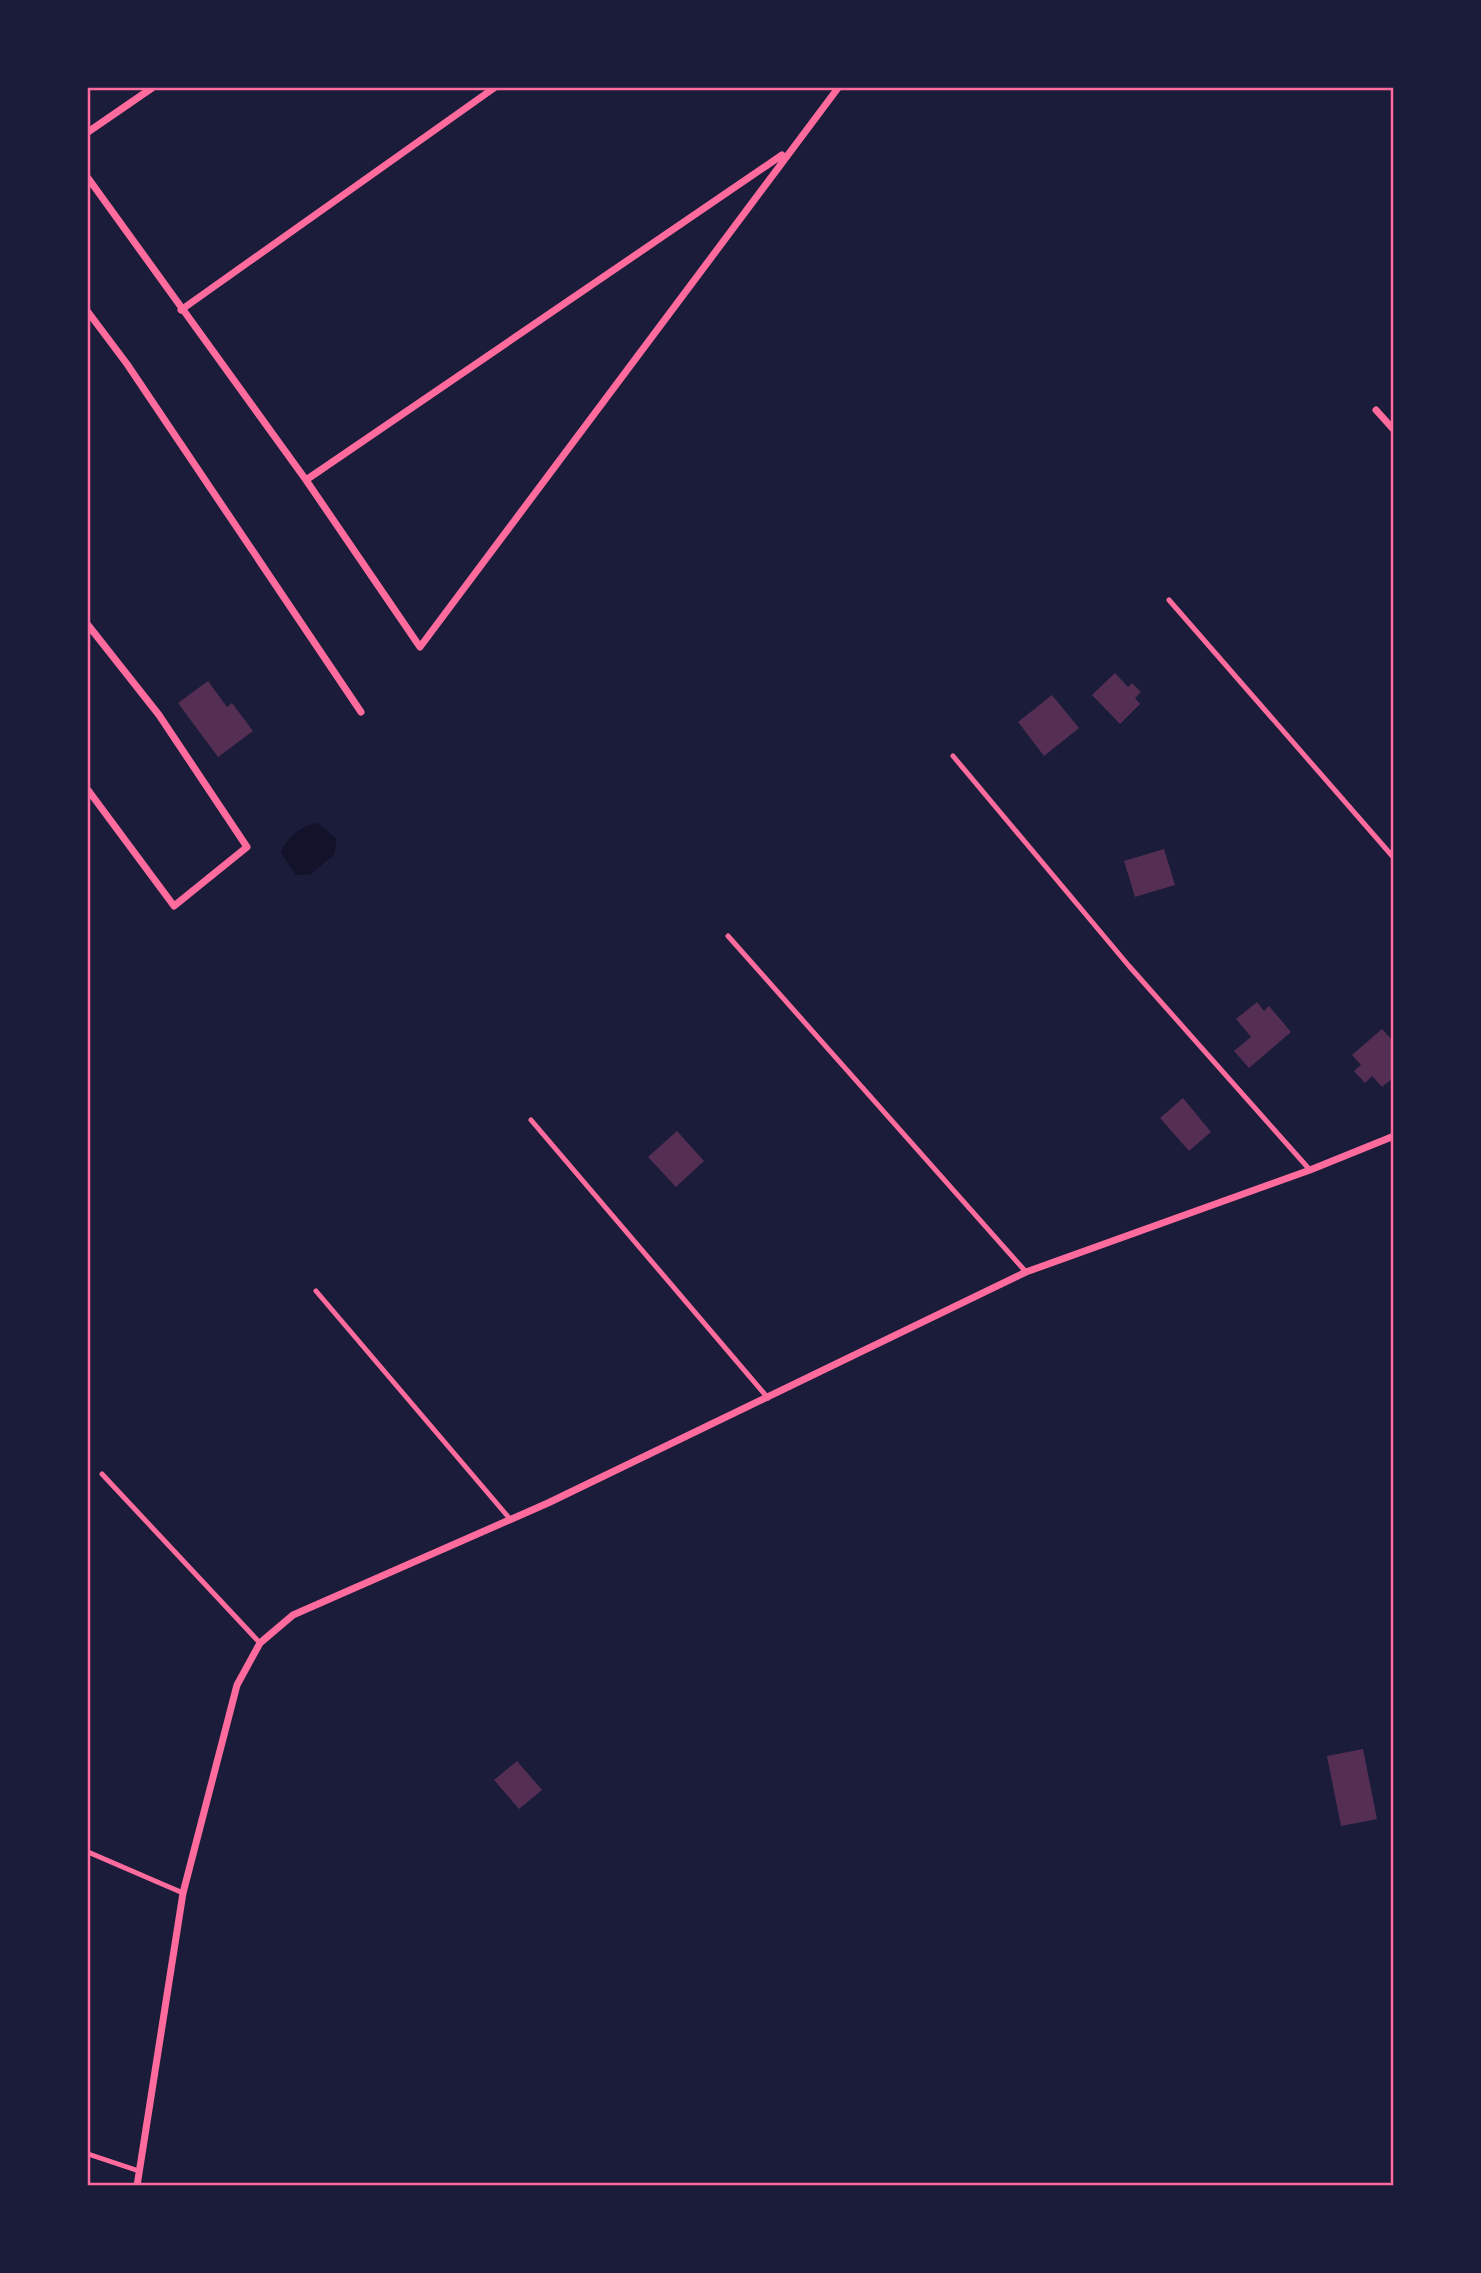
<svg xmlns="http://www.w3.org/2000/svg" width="1481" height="2273" font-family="Lora,serif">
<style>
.water{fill:#12122b}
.building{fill:#542f53}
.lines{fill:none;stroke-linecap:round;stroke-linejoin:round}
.service{stroke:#ff6b9d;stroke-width:5}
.minor{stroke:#ff6b9d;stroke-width:7}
.neatline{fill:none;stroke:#ff6b9d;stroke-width:2.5}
</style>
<rect width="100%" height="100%" fill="#1b1b3a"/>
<path class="water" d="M318,823L336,838L335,854L311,874L296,875L281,853C286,838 302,825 318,823Z"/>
<path class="building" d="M1115,673L1128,687L1132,683L1141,692L1135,698L1140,704L1120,724L1092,695Z
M208,681L227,707L232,703L253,731L218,757L178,703Z
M1052,695L1079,728L1044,756L1018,722Z
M1164,849L1175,885L1135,897L1124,861Z
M1257,1002L1264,1011L1269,1006L1291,1032L1249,1068L1234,1051L1251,1037L1236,1019Z
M1382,1029L1394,1042V1077L1382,1087L1372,1076L1365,1083L1354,1071L1361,1065L1352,1055Z
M1183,1098L1211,1132L1189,1151L1160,1118Z
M677,1131L704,1161L676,1187L648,1157Z
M1363,1749L1377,1819L1341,1826L1327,1756Z
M517,1761L542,1790L519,1809L494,1780Z"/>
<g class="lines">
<path class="service" d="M1169,600L1394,858
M953,756L1129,966L1310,1170
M728,936L1026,1272
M531,1120L768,1398
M316,1291L510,1519
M102,1474L260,1643
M88,1852L183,1893
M88,2154L139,2171"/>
<path class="minor" d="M88,132L152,88
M88,178L306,480L420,647L838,88
M181,310L494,88
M88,312L127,364L361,712
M1376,410L1394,430
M306,480L782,155
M88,625L159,715L247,847L174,906L88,790
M137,2186L183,1893L237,1685L260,1643L293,1615L548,1503L1026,1272L1310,1170L1394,1136"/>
</g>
<rect width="1481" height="2273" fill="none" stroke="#1b1b3a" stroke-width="178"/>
<rect x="89" y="89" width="1303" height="2095" class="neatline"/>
</svg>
